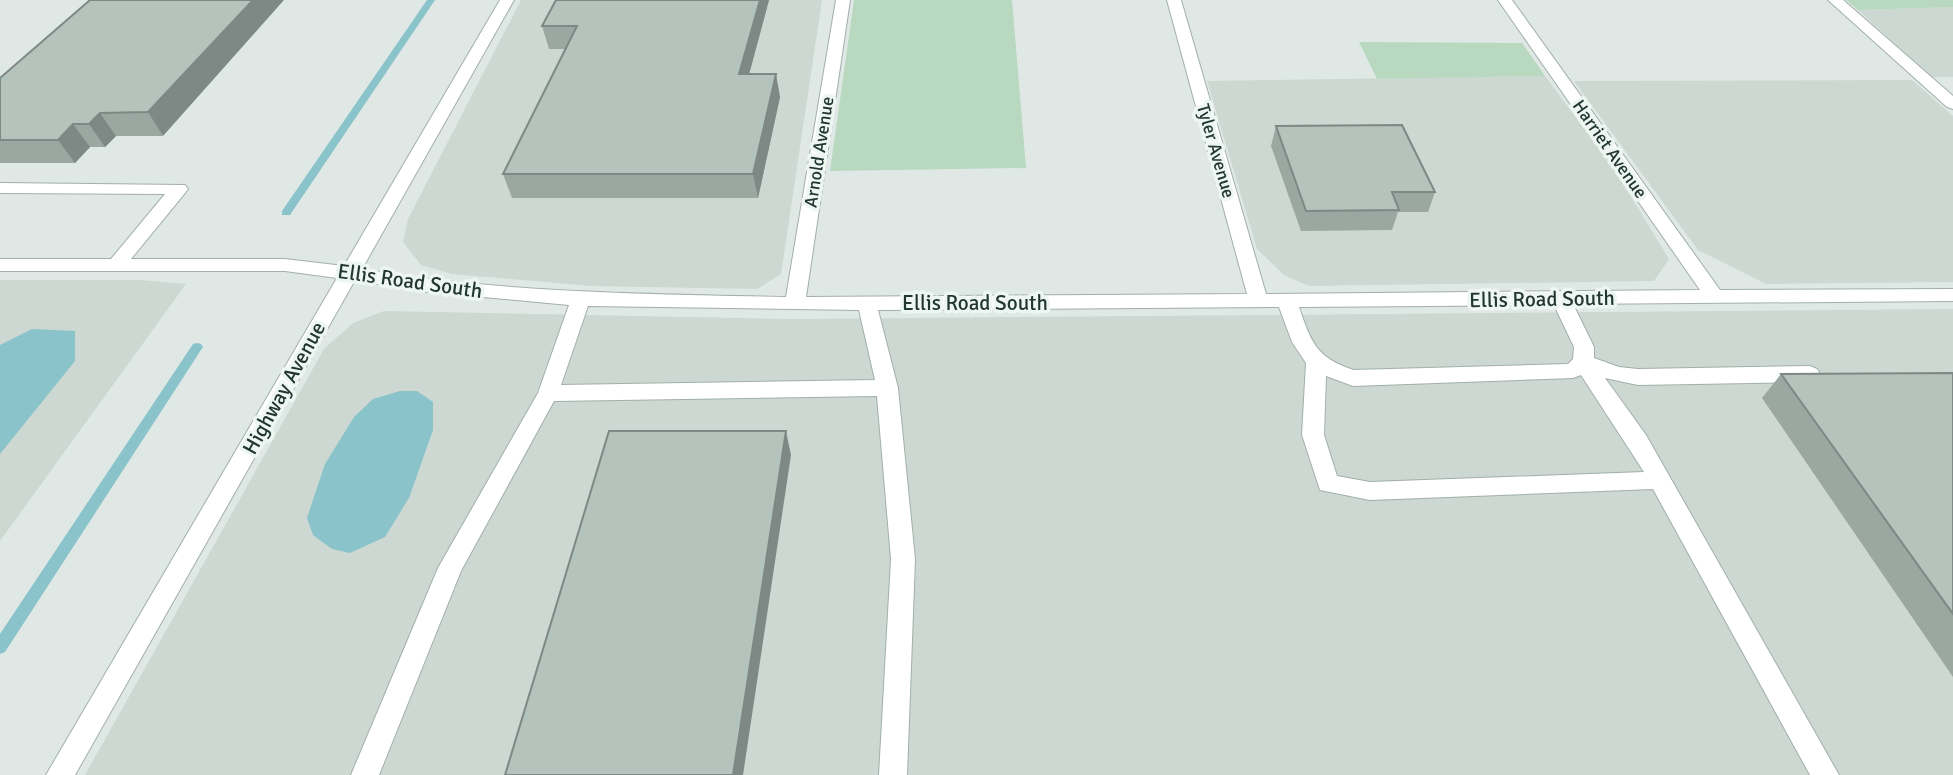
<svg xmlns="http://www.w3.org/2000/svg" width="1953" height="775" font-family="Signika,sans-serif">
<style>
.built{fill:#cdd8d2}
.green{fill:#b9d8c0}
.water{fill:#8ac3ca}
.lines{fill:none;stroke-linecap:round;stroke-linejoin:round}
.stream{fill:#8ac3ca;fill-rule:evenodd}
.minor-casing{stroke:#a2afaa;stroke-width:2}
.minor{fill:#fff;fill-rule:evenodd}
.wall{fill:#9ba8a2}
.shaded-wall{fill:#7e8884}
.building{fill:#b4c3bc;stroke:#7e8884;stroke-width:2}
.labels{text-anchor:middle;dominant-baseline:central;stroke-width:7;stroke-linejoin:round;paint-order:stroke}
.far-street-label{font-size:18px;fill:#213730;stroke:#eef6f2}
.street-label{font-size:21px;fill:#213730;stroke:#eef6f2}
</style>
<rect width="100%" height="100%" fill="#dfe8e4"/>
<path class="built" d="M521,0H822L781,274L757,289L591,286L452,274L421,265L403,242L408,219Z
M1953,7V77H1931L1858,10Z
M1545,76L1613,167L1669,259L1654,281L1309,286L1284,275L1257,249L1207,81Z
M1912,80L1953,116V282L1766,284L1698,250L1574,81Z
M0,280H140L186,284L0,541Z
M1953,309V775H85L324,349L353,323L384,311L794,319Z"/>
<path class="green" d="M854,0H1012L1026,168L830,171Z
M1846,0H1953V7L1858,10Z
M1359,42L1522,43L1545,76L1377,79Z"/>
<path class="water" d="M32,329L75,331V361L0,454V345Z
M400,391H417L433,402V430L409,498L385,537L350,553L332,549L313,535L307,518L325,464L354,417L373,399Z"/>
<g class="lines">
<path class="stream" d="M427,0H435L290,215H282V211Z
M197,343L201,344L203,347L201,350L5,652L0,654V634L193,344Z"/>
<defs>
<path id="minor" d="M500,0H514L362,269C502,293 644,294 786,297L836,0H850L806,297L1247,294L1167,0H1181L1266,294L1700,290L1498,0H1512L1720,290L1953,289V301L1573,304L1594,347V358L1619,367L1638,369L1810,366L1817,369L1820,374L1817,379L1810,382L1638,385L1605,378L1646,435L1839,775H1810L1653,489L1370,500L1320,490L1302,435L1306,363L1292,342L1279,307L878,310L898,388L915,559L907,775H879L891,559L877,396L554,401L461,571L379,775H351L438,568L538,393L569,305L418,291L355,280L75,775H46L337,278L285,271H0V259H111L165,194L0,193V183L185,185L188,189L185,193L131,259H285L344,266ZM1554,305L1574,347L1573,359L1568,364L1354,370C1316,358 1311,342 1299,307ZM588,306L859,310L875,380L561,385ZM1581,375L1644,472L1370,482L1337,476L1324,435L1326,376L1353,386L1573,378Z
M1828,0H1843L1953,96V109L1947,107Z"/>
</defs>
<use href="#minor" class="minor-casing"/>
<use href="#minor" class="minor"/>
</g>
<path class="wall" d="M90,0L163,136H116L105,147H90L75,163H0V78Z
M556,0H769L749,74L780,97L758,198H512L503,174L566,49H549L542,26Z
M1276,126L1435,192L1428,212H1398L1392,230L1301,231L1271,146Z
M1953,373V677L1762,398L1781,374Z"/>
<path class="shaded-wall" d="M253,0H284L163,136L148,112Z
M760,0H769L743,97L739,74Z
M776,74L780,97L758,198L753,174Z
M100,113L116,136L105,147L89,124Z
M73,124L90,147L75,163L58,140Z
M786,431L791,455L743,775H733Z"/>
<path class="building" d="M90,0H253L148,112L100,113L89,124H73L58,140H0V78Z
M556,0H760L739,74H776L753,174H503L577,26H542Z
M1402,125L1435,192H1392L1399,210L1306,211L1276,126Z
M1953,373V614L1781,374Z
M609,431H786L733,775H505Z"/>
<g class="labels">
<g class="far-street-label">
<text transform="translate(1610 149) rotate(55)">Harriet Avenue</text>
<text transform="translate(1216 151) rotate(74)">Tyler Avenue</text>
<text transform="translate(819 152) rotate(-81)">Arnold Avenue</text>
</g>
<g class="street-label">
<text transform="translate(410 281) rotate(8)">Ellis Road South</text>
<text transform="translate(1542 299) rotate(-1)">Ellis Road South</text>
<text x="975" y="303">Ellis Road South</text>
<text transform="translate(284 388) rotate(-61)">Highway Avenue</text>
</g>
</g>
</svg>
